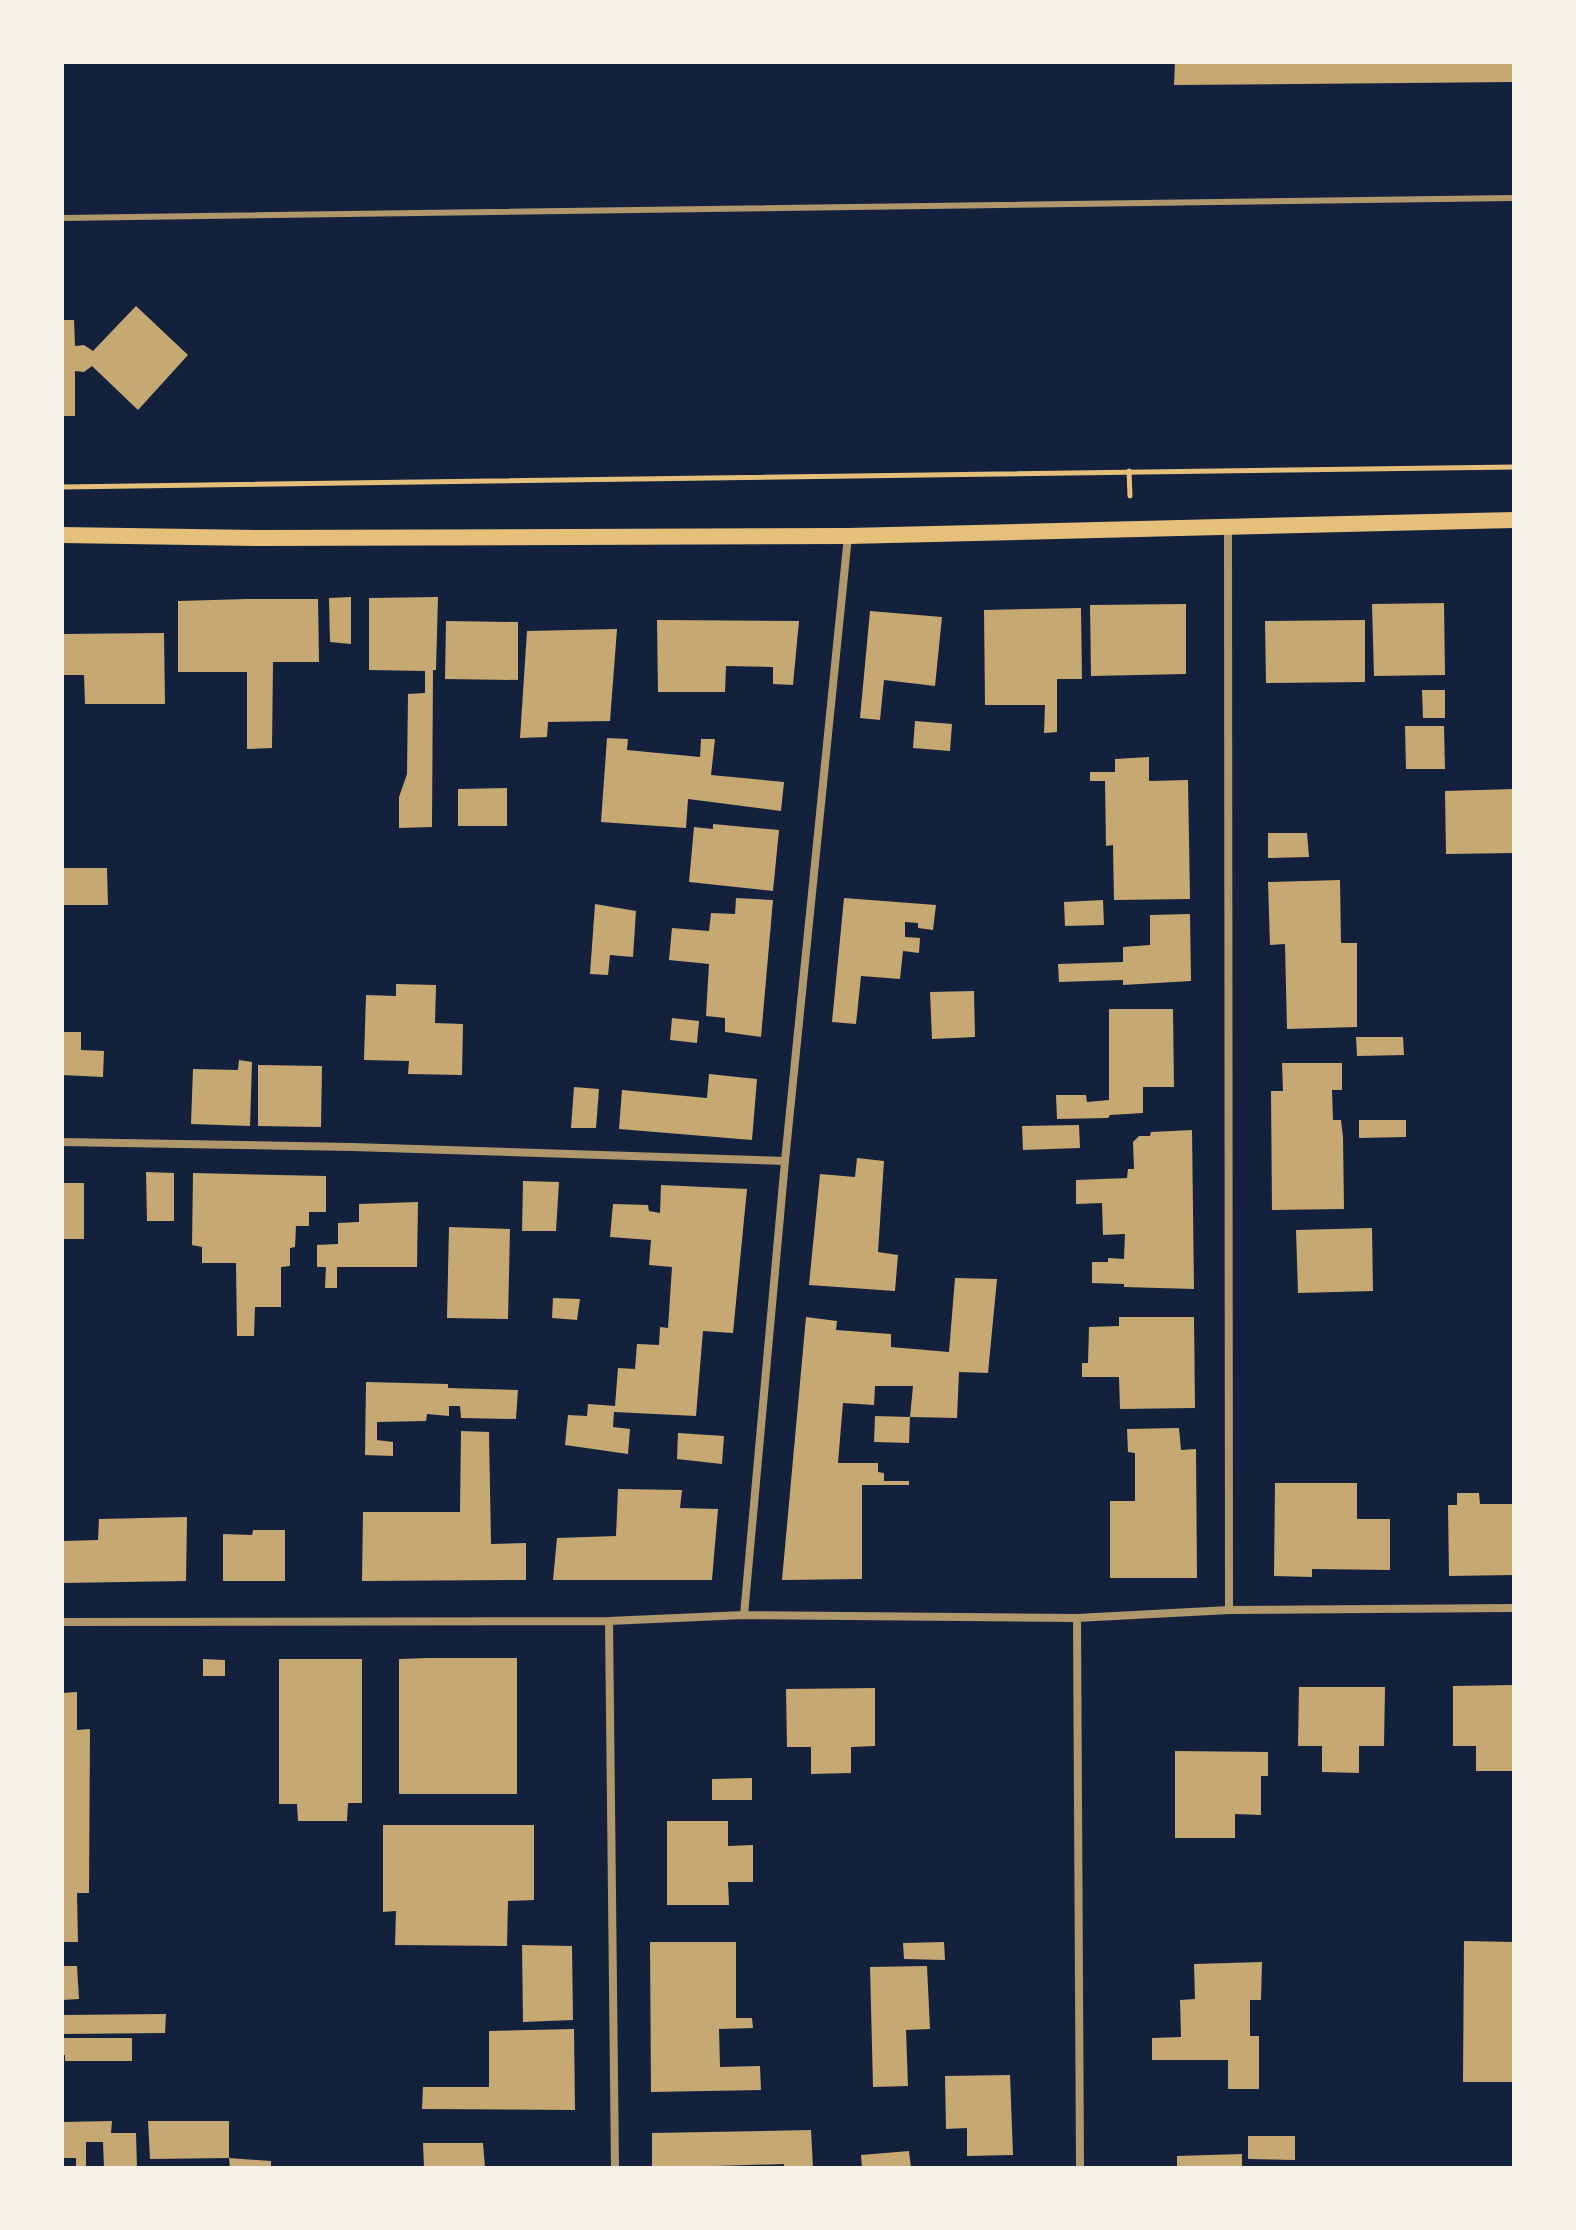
<svg xmlns="http://www.w3.org/2000/svg" width="1576" height="2230" font-family="Arial,sans-serif">
<style>
.building{fill:#c6a872}
.lines{fill:none;stroke-linecap:round;stroke-linejoin:round}
.path{stroke:#e5c07b;stroke-width:5}
.service{stroke:#b1986c;stroke-width:6}
.minor{stroke:#b1986c;stroke-width:8}
.secondary{stroke:#e5c07b;stroke-width:16}
</style>
<rect width="100%" height="100%" fill="#14213d"/>
<path class="building" d="M1175,62H1514V82L1174,85Z
M136,306L188,355L138,410L92,366L84,372L75,371V416H62V320H74L75,346L84,345L93,351Z
M351,597V644L330,642L329,598Z
M438,597L436,670H433L432,827L399,828V797L407,774L408,694L425,693V671L369,670V598Z
M247,599H318L319,662H273L272,748L247,749V672H178V601Z
M1444,603L1445,675L1374,676L1372,604Z
M1186,604V674L1091,676L1090,605Z
M1081,608L1082,679H1057V732L1044,733L1045,705H985L984,610Z
M870,611L942,617L935,686L884,680L880,720L860,718Z
M657,620L799,621L793,685L773,684V667L726,666L725,692H658Z
M1365,620V682L1266,683L1265,621Z
M446,621L518,622V680L445,679Z
M617,629L610,721L548,722L547,737L520,738L527,631Z
M164,633L165,704H85L84,675H62V634Z
M1422,690H1445V718H1423Z
M915,721L952,724L950,751L913,748Z
M1405,726H1444L1445,769H1406Z
M607,738L628,739L627,750L700,757L701,739H715L711,775L784,782L781,811L688,799L686,828L601,822Z
M1149,757V781L1188,780L1190,899L1114,900L1113,845L1106,846L1105,781H1090V772H1115V759Z
M507,788V826H458V789Z
M1514,789V853L1446,854L1445,791Z
M713,824L779,830L773,891L689,882L694,827L713,829Z
M1268,833H1307L1309,857L1268,858Z
M62,868H107L108,905H62Z
M1340,880L1341,943H1357V1027L1287,1029L1285,944L1270,945L1268,882Z
M736,898L773,900L761,1037L725,1032V1018L706,1016L709,964L669,960L672,928L709,931L711,913L735,914Z
M844,898L936,905L933,930L918,928V923L905,922V937L920,938L919,953L903,951L900,979L861,976L856,1024L832,1022Z
M1103,900L1104,925L1065,926L1064,902Z
M595,904L636,911L633,957L610,955L608,975L590,974Z
M1190,914L1191,981L1123,985V980L1059,982L1058,964L1123,962V947L1150,945V915Z
M396,984L436,985L435,1023L463,1024L462,1075L408,1074L409,1061L364,1060L366,995L396,996Z
M974,991L975,1037L932,1039L930,992Z
M1109,1009H1173L1174,1087H1143V1113L1110,1115L1108,1118L1057,1119L1056,1095H1086L1087,1102L1109,1100Z
M672,1018L699,1021L697,1043L670,1040Z
M62,1032H81V1050L104,1051L103,1077L62,1075Z
M1356,1037H1403L1404,1055L1357,1056Z
M239,1060L252,1062L250,1126L191,1124L193,1069L238,1070Z
M1282,1063H1342V1090H1332L1333,1120H1341L1343,1137L1344,1209L1272,1210L1271,1091H1283Z
M258,1065L322,1066L321,1127L258,1126Z
M709,1074L757,1079L752,1140L619,1129L622,1090L707,1098Z
M574,1087L599,1089L596,1128H571Z
M1359,1120H1406V1137L1359,1138Z
M1079,1125L1080,1148L1023,1150L1022,1126Z
M1192,1130L1194,1289L1124,1287V1284L1092,1283V1262H1108V1258L1124,1259L1125,1234L1103,1235L1102,1203L1076,1204V1180L1127,1178L1128,1169H1134L1133,1142L1139,1136H1150L1151,1132Z
M857,1158L884,1161L878,1252L898,1255L895,1291L809,1285L820,1174L855,1177Z
M146,1172L174,1173V1221H147Z
M193,1173L326,1176V1212H309V1226H296L295,1247L290,1248V1266L281,1267V1307H255L254,1336H237L236,1263H202V1247L192,1245Z
M523,1181L559,1182L556,1231H522Z
M62,1183H84V1239H62Z
M661,1185L747,1189L733,1333L703,1331L696,1416L614,1412L613,1427L630,1429L628,1454L565,1445L568,1415L587,1416L588,1404L615,1406L618,1368L635,1369L637,1344L659,1345L660,1327L668,1328L672,1267L649,1265L651,1240L610,1237L613,1204L648,1205L649,1211L660,1213Z
M418,1202L417,1267H337V1288H325L326,1267H317V1245L338,1244V1223L359,1222V1204Z
M449,1227L510,1229L508,1319L447,1318Z
M1372,1228L1373,1291L1298,1293L1296,1230Z
M955,1278L997,1279L988,1373L959,1372L957,1418L910,1417L913,1386H875L874,1405L843,1403L838,1463H878V1472L884,1473V1481H909V1485H862V1579L782,1580L806,1317L837,1321L836,1330L891,1334V1347L949,1352Z
M553,1298L580,1299L577,1320L552,1318Z
M1119,1317H1194L1195,1408L1120,1409L1119,1377H1082V1363H1088L1089,1327L1119,1326Z
M366,1382L448,1384V1388L518,1390L516,1419L461,1418L460,1406H449V1416L427,1414L426,1421L377,1422V1440L393,1442V1456L365,1455Z
M875,1416L910,1417L909,1443L874,1442Z
M1179,1428L1181,1450L1196,1449L1197,1578H1110V1501H1135V1453L1128,1452L1127,1429Z
M461,1431L489,1432L491,1544L526,1543V1580L362,1581L363,1512H460Z
M678,1433L724,1436L722,1464L677,1459Z
M1275,1483H1357V1519H1390V1570L1312,1569V1577L1274,1576Z
M618,1489L682,1490L680,1508L718,1509L712,1580H553L557,1538L616,1536Z
M1457,1493H1479L1480,1504H1514V1575L1449,1576L1448,1505H1457Z
M187,1517L186,1581L62,1583V1541L98,1540L99,1519Z
M253,1530H285V1581H223V1534L252,1535Z
M428,1658H517V1794H399V1659Z
M203,1659L225,1660V1676H203Z
M279,1659H362V1803H348L347,1821H298L297,1804H279Z
M1514,1685L1513,1771H1476V1746H1453V1686Z
M1299,1687H1385L1384,1746H1359V1773L1322,1772V1746H1298Z
M875,1688V1746L851,1747V1773L811,1774V1747H787L786,1689Z
M77,1692V1730L90,1729L89,1893H77L78,1942H62V1693Z
M1175,1751L1268,1752V1776H1261V1815L1235,1814V1838H1175Z
M752,1778V1800H712V1779Z
M667,1821H728V1846L753,1845V1882H728L729,1905H667Z
M383,1825H534V1900L508,1901L507,1946L395,1945L396,1911L383,1912Z
M1464,1941L1514,1942V2082H1463Z
M650,1942H736V2018H752L753,2028L719,2029L720,2067L760,2066L761,2090L651,2092Z
M944,1942L945,1960L904,1959L903,1943Z
M522,1945L572,1946L573,2020L523,2022Z
M1262,1962L1261,2000H1250V2036H1259V2089H1228V2060H1152V2038L1181,2037L1180,2000L1195,1999L1194,1964Z
M62,1966H77L79,1999L62,2000Z
M927,1966L930,2029L906,2030L908,2086L873,2087L870,1967Z
M166,2014L165,2033L62,2034V2015Z
M574,2029L575,2110L422,2109L423,2087H489V2031Z
M62,2038H132V2061H65V2055H62Z
M1010,2075L1013,2155L967,2156V2128L946,2129L945,2076Z
M112,2121L111,2133H136L137,2168H104L103,2142H86V2168H76V2158H62V2122Z
M148,2121H229V2158L271,2161V2168H230L229,2158L150,2159Z
M811,2130L813,2168H784V2164L652,2168V2133Z
M1248,2136H1295V2160L1248,2159Z
M423,2143H483L485,2168H424Z
M909,2151L911,2168H862L861,2155Z
M1242,2154V2168H1177V2156Z"/>
<g class="lines">
<path class="path" d="M1129,471L1130,496
M62,487L1514,467"/>
<path class="service" d="M62,218L1514,198"/>
<path class="minor" d="M1228,527L1229,1610
M62,1142L353,1147L785,1161
M744,1615L785,1161L848,536
M1077,1618L1080,2168
M609,1621L615,2168
M62,1622L609,1621L744,1615L1077,1618L1229,1610L1514,1608"/>
<path class="secondary" d="M62,535L257,538L848,536L1514,520"/>
</g>
<rect width="1576" height="2230" fill="none" stroke="#f6f1e7" stroke-width="128"/>
</svg>
